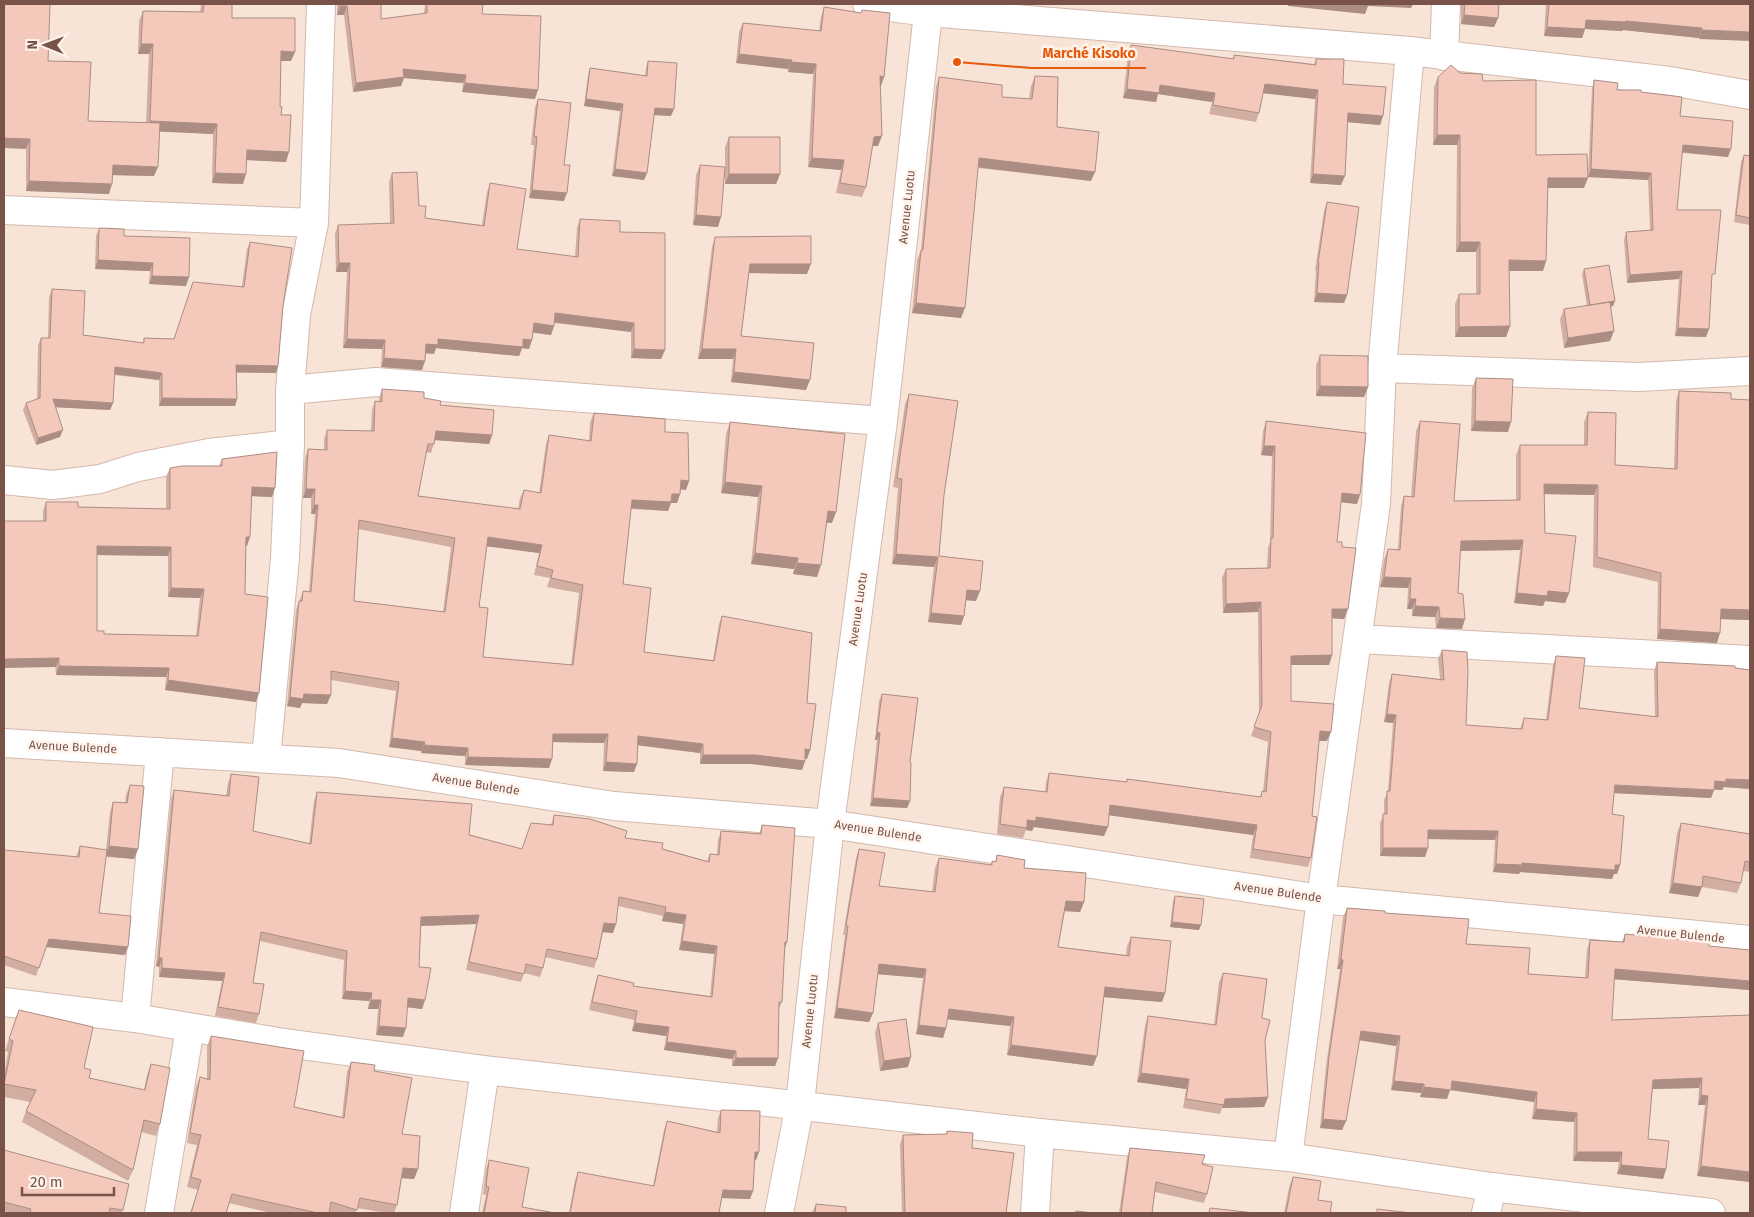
<svg xmlns="http://www.w3.org/2000/svg" width="1754" height="1217" font-family="'Fira Sans',sans-serif">
<style>
.residential{fill:#f8e4d7}
.lines{fill:none;stroke-linecap:round;stroke-linejoin:round}
.minor-casing{stroke:#d3b8ad;stroke-width:30}
.minor{stroke:#fff;stroke-width:28}
.wall{fill:#d2ada2;fill-rule:evenodd}
.shaded-wall{fill:#ab8d84}
.building{fill:#f4c9bc;stroke:#ab8d84;fill-rule:evenodd}
.labels{text-anchor:middle;dominant-baseline:central;stroke-width:5;stroke-linejoin:round;paint-order:stroke}
.street-label{font-size:12px;fill:#795249;stroke:#fff5ed}
.leader{fill:none;stroke:#e8590c;stroke-width:2}
.callout-dot{fill:#e8590c;stroke:#fff5ed;stroke-width:2}
.callout-label{font-size:14px;text-anchor:middle;font-weight:bold;fill:#e8590c;stroke:#fff5ed;stroke-width:5;stroke-linejoin:round;paint-order:stroke}
</style>
<rect width="100%" height="100%" fill="#fdf1e6"/>
<path class="residential" d="M4,4H1750V1213H4Z"/>
<g class="lines">
<defs>
<path id="minor" d="M867,4L928,12L1410,51L1670,81L1750,95
M1444,56L1446,4
M4,210L314,223
M1382,368L1639,377L1750,371
M290,390L376,382L883,421
M4,480L53,485L100,479L138,467L209,453L290,444
M1358,639L1750,660
M4,743L339,763L614,806L830,824L1321,899L1750,940
M266,758L285,558L290,444V390L296,315L314,223L321,4
M4,1002L135,1018L278,1042L485,1070L1040,1133L1288,1157L1492,1187L1711,1213
M135,1018L160,752
M1288,1157L1321,899L1376,504L1382,368L1410,51
M159,1213L190,1028
M464,1213L485,1070
M779,1213L800,1104L830,824L883,421L929,4
M1035,1213L1040,1133
M1486,1213L1492,1187"/>
</defs>
<use href="#minor" class="minor-casing"/>
<use href="#minor" class="minor"/>
</g>
<path class="wall" d="M201,4H232V18L291,61H281L280,107L286,162L247,160L243,184L212,183L213,134L159,131L154,176L113,175L109,194L26,191V149L48,61L88,121L146,123L149,54H138L139,21L143,11L200,12Z
M337,4H381V19L424,14L425,4H483L482,14L535,99L462,92L463,83L404,78L401,86L353,92L344,15H337Z
M1461,4H1499L1498,18L1494,27L1461,24Z
M1546,4H1750L1699,39V38L1623,30L1622,31L1585,29L1582,38L1544,36Z
M824,7L861,13L862,10L881,86H880L878,146H872L866,187L862,197L836,193L841,170L808,167L813,74L788,72V69L736,63L739,32L743,23L819,31L821,17Z
M1131,45L1233,59L1234,55L1314,64L1316,59L1343,84L1383,116L1380,125L1348,122L1341,185L1310,183L1315,99L1263,93L1259,113L1256,122L1209,114L1212,102L1158,94L1156,102L1123,98L1128,55Z
M648,61L671,116L654,115L647,173L644,180L612,176L620,111L584,106L588,75L590,68L645,76L646,68Z
M1460,73L1483,81L1536,155L1584,188H1548L1546,261L1543,271H1509L1510,326L1506,337H1455V304L1459,294H1476V252H1456L1457,145H1433L1434,87L1438,77Z
M1035,76L1057,127L1091,181L978,168L961,318L912,313L917,260L921,250L936,87L939,77L1002,97L1029,99L1031,86Z
M1594,80L1617,90L1641,92L1680,116L1728,157L1682,153L1677,210L1712,282L1706,337L1675,336L1679,279L1627,283L1624,240L1626,232L1650,230L1648,180L1588,177L1592,88Z
M538,99L564,201L529,198L534,145H531L535,107Z
M729,137L780,174L776,184H725V147Z
M1744,155L1750,156V225L1734,222L1741,162Z
M700,165L718,227L693,225L696,175Z
M392,173L419,206L425,218L482,225L487,192L490,183L517,249L575,257L577,228L580,219L620,232L665,350L661,359L631,358V332L554,323V326L551,335L533,333L529,349L522,348L519,356L436,348L434,354L426,353L422,370L381,367L382,349L343,348L347,272H336L335,234L338,225L390,224L389,182Z
M1327,202L1347,295L1344,303L1314,302L1316,271H1315L1324,211Z
M99,228L186,286L149,284L150,271L95,269L96,236Z
M715,237L807,274L749,273L741,336L806,390L731,382L733,359H698L712,247Z
M250,242L283,306L278,366L276,373H237V399L235,406H159V380L114,375L113,403L110,410L55,407L60,437L36,445L23,410L26,403L37,399L38,345L41,338H48L49,297L52,289L83,335L143,343L144,338L174,339L242,286L247,249Z
M1584,269L1615,301L1613,306L1610,307V341L1564,348L1560,319L1564,309L1587,306L1582,274Z
M1320,355L1368,387L1364,397L1316,396V365Z
M1476,378L1508,432L1471,431L1472,388Z
M382,389L424,398L440,405L492,435L489,444L435,440L431,453L426,452L418,496L518,509L520,498L524,490L539,493L546,444L549,435L589,441L590,422L594,413L665,432L686,490L681,489L680,494L677,503H671L668,511L631,509L623,584L644,652L713,660L719,624L722,616L807,703L810,750L807,759L805,758V761L802,770L752,764H700V753L638,745L634,772L603,771L604,743L553,742L552,759L549,768L465,765V756L421,753V751L389,747L396,691L331,680L327,704L302,703L300,708L287,706L296,610L303,591L309,592L315,514H311V498H303L305,458L308,449L324,450V439L327,430L371,431L372,410L375,401L379,402V398ZM358,529L451,547L443,612L354,601ZM487,546L539,553L534,575L550,578L547,587L579,593L571,665L483,657L479,607Z
M1679,391L1731,399L1750,400V620L1721,619L1717,643L1657,639L1658,582L1593,567L1594,495L1544,494L1545,533L1569,593L1565,603L1545,601L1543,606L1514,603L1520,550L1460,551L1458,593L1462,629L1436,628L1435,617L1412,616V609H1407L1408,588L1380,587L1384,559L1388,549H1398L1401,506L1404,496L1411,497L1416,431L1420,421L1454,501L1516,500V455L1520,445H1584V422L1588,412L1615,465L1674,469L1676,401Z
M909,394L944,495L939,556L976,601L966,600L964,616L961,625L928,622L934,567L892,564L898,488L893,487L905,404Z
M1266,421L1357,504L1341,502L1337,542L1344,619L1332,618V655L1329,665H1291V701L1327,741H1319L1312,816L1311,858L1308,867L1250,858L1253,835L1109,815L1104,836L1034,827L1032,831L1026,830L1023,838L997,834L1000,797L1004,787L1045,792L1046,782L1049,773L1126,782L1127,779L1260,797L1262,791L1263,792L1268,742L1251,736L1259,715L1258,612L1223,613L1222,578L1226,569L1267,568L1268,548L1270,542L1272,456L1261,455L1263,431Z
M730,422L832,523H827L817,577L793,574L794,569L751,564L758,497L721,493L726,434Z
M222,459L272,497L252,496L247,546H246L245,594L256,702L165,690L166,677L56,675L43,521V511L46,502L78,507L166,509V477L170,468L219,466ZM97,555L168,556V597L200,598L196,636L104,634L97,631Z
M1442,650L1466,725L1520,729L1524,718L1546,720L1553,665L1556,656L1579,708L1655,717L1654,671L1657,662L1750,670V789L1724,787L1722,790H1714L1711,798L1614,793L1612,814L1620,865L1617,874H1614L1612,879L1520,872L1519,874L1493,872L1495,840L1428,839L1425,857L1380,856V823L1384,814V800L1388,791L1393,723L1384,722L1389,683L1392,674L1440,679L1438,659Z
M882,694L910,801L907,808L870,806L877,740H875L879,701Z
M231,774L253,831L309,844L314,801L317,792L522,849L551,825L554,815L625,838L707,861L710,854H717L718,840L721,831L759,834L762,825L784,951L782,1002L779,1009L778,1058L775,1066H732V1059L664,1050L666,1036L632,1031L634,1020L589,1010L595,984L598,975L633,986L710,996L714,954L679,950L683,924L662,921L663,916L618,906L613,933L603,932L597,959L594,968L545,957L543,968L540,977L524,973L521,982L466,970L476,924L421,926L419,967L425,1000L422,1009L407,1007L403,1037L376,1035L378,1009H368L369,1001L342,999L344,960L260,941L253,983L259,1014L256,1023L215,1016L222,981L159,977V967L156,966L171,799L174,790L226,796L228,783Z
M130,785L138,849L134,859L106,857L99,913L125,955L46,947L36,976L4,965V850L76,857L80,846L106,850L110,812L113,802L125,803L126,795Z
M1681,823L1750,834V872L1743,871L1741,883L1737,893L1702,887L1698,897L1669,893L1677,833Z
M859,849L879,886L932,892L935,868L939,858L991,865L992,861L995,862L997,855L1024,868L1084,902L1080,912L1065,911L1058,947L1126,955L1127,946L1131,937L1165,993L1162,1002L1104,997L1097,1056L1093,1066L1007,1055L1010,1026L947,1019L946,1028L943,1038L916,1034L923,978L878,974L873,1013L869,1022L834,1018L845,935H843L856,858Z
M1175,896L1199,930L1170,927L1173,901Z
M1347,908L1385,913L1466,944L1528,974L1585,978L1587,949L1590,940L1622,942L1625,934L1709,946L1750,990L1614,979L1612,1020L1750,1015V1182L1697,1176L1705,1105H1698L1699,1088L1652,1089L1648,1139L1666,1169L1663,1179L1617,1174L1619,1162L1573,1161L1574,1122L1532,1119L1534,1102L1450,1090L1447,1099L1420,1097L1421,1093L1391,1090L1396,1046L1359,1040L1346,1121L1342,1130L1320,1128L1326,1066L1340,969H1337L1343,917Z
M1223,973L1262,1018L1265,1040L1268,1097L1264,1107L1222,1108L1220,1114L1183,1108L1186,1089L1137,1082L1145,1026L1148,1016L1214,1025L1219,982Z
M19,1010L84,1068L89,1078L144,1090L147,1075L151,1064L160,1124L156,1136L141,1132L133,1170L128,1181L22,1122L26,1111L30,1102L4,1097V1076L8,1052L5,1051Z
M878,1023L908,1067L880,1071L875,1033Z
M211,1036L294,1107L342,1117L347,1072L351,1062L374,1071L418,1169L414,1179L402,1178L397,1205L394,1213H386L357,1208L355,1213H332L329,1212V1213H271L229,1203L226,1213H190L198,1190L187,1187L197,1145L187,1143L196,1087L200,1077L207,1079V1046Z
M721,1110L759,1152L756,1160H755L753,1191L750,1199L722,1198L719,1213H569L575,1180L578,1172L653,1186L664,1130L667,1121L717,1132L718,1118Z
M947,1131L972,1148L1006,1213H902L900,1144L903,1135L946,1134Z
M1130,1148L1202,1164L1207,1194L1204,1203L1155,1192L1152,1213H1119L1127,1157Z
M4,1150L123,1210L122,1213H12L4,1211Z
M489,1160L522,1207L555,1213H482L486,1195L483,1194L486,1169Z
M1293,1177L1318,1200L1330,1213H1284L1289,1187Z
M816,1204L846,1213H812Z"/>
<path class="shaded-wall" d="M1288,4H1413L1411,8L1368,6L1365,14L1288,6Z
M340,6H347L344,15H337Z
M1464,15L1498,18L1494,27L1461,24Z
M1586,20L1626,21L1702,28L1699,38L1623,30L1622,31L1585,29L1582,38L1544,36L1547,27Z
M1702,30L1750,32V41L1699,39Z
M141,44H153L149,54H138Z
M281,51L295,52L291,61H278Z
M739,54L792,60L788,69L736,63Z
M791,62L816,64L813,74L788,72Z
M403,69L466,75L463,83L404,78L401,86L353,92L356,83Z
M880,76L884,77L881,86H876Z
M465,83L538,90L535,99L462,92Z
M1265,84L1318,90L1315,99L1261,93Z
M1160,85L1215,93L1212,102L1158,94L1156,102L1123,98L1127,89Z
M586,99L623,104L620,111L584,106Z
M655,108L674,109L671,116L652,115Z
M1348,113L1383,116L1380,125L1345,122Z
M150,121L217,124L213,134L146,131Z
M1437,135H1460L1457,145H1433Z
M882,136L878,146H870L874,137Z
M4,138L30,139L26,149L4,148Z
M1683,145L1731,149L1728,157L1680,152Z
M247,150L289,152L286,162L244,160Z
M812,158L844,160L841,170L808,167Z
M979,158L1095,172L1091,181L976,167Z
M113,165L158,167L154,176L109,175Z
M615,169L647,173L644,180L612,176Z
M1591,169L1651,173L1648,180L1588,177Z
M215,173L246,174L243,184L212,183Z
M729,174H780L776,184H725Z
M1313,174L1345,176L1341,185L1310,183Z
M1548,178H1588L1584,188H1544Z
M29,181L112,184L109,194L26,191Z
M532,190L567,193L564,201L529,198Z
M696,215L721,217L718,227L693,225Z
M1460,242H1480L1476,252H1456Z
M98,260L153,263L150,271L95,269Z
M1509,260L1546,261L1543,271H1506Z
M339,263H350L347,272H336Z
M750,264H811L807,274L747,273Z
M1682,271L1679,279L1627,283L1630,275Z
M152,276L189,277L186,286L149,284Z
M1317,293L1347,295L1344,303L1314,302Z
M1615,301L1613,306L1588,311L1590,305Z
M916,303L965,308L961,318L912,313Z
M555,313L634,323L631,332L552,322Z
M534,323L554,326L551,335L530,332Z
M1510,326L1506,337H1455L1459,327Z
M1678,328L1709,329L1706,337L1675,336Z
M1614,331L1610,341L1564,348L1568,338Z
M347,339L385,340L382,349L343,348Z
M438,339H523L532,340L529,349L522,348L519,356L436,348L434,354L423,353L426,344Z
M634,349L665,350L661,359L631,358Z
M702,349H736L733,359H698Z
M384,358L425,361L422,370L381,367Z
M236,365L278,366L276,373L234,372Z
M115,367L162,373L159,380L112,374Z
M734,372L810,380L806,390L731,382Z
M1320,386L1368,387L1364,397L1316,396Z
M162,398L237,399L235,406H159Z
M53,399L113,403L110,410L50,407Z
M1475,421L1511,422L1508,432L1471,431Z
M63,430L60,437L36,445L38,438Z
M436,431L492,435L489,444L433,440Z
M1264,446H1275L1272,456L1261,455Z
M681,480L689,481L686,490L678,489Z
M725,482L762,486L758,497L721,493Z
M1544,484L1598,485L1594,495L1540,494Z
M252,487L275,488L272,497L249,496Z
M306,489H315L311,498H303Z
M1342,493L1360,495L1357,504L1338,502Z
M672,494H680L677,503H671L668,511L629,508L632,500Z
M314,505H318L315,514H311Z
M828,511L836,512L832,523L824,522Z
M246,537H250L247,546H243Z
M488,537L542,545L539,553L484,546Z
M1523,540L1520,550L1457,551L1461,541Z
M97,546L171,547L168,556L94,555Z
M755,553L798,558L794,569L751,564Z
M896,554L938,557L934,567L892,564Z
M797,563L821,565L817,577L793,574Z
M1384,577L1411,578L1408,588L1380,587Z
M171,588L204,589L200,598L168,597Z
M967,590L980,591L976,601L964,600Z
M1548,591L1569,593L1565,603L1545,601L1543,606L1514,603L1517,593Z
M1410,599H1416L1412,609H1407Z
M1261,602L1258,612L1223,613L1226,604Z
M1415,606L1439,607L1435,617L1412,616Z
M1332,609H1348L1344,619L1328,618Z
M1721,609L1750,610V620L1717,619Z
M931,613L964,616L961,625L928,622Z
M1440,618L1465,619L1462,629L1436,628Z
M1660,629L1720,633L1717,643L1657,639Z
M1332,655L1329,665H1287L1291,656Z
M59,658L56,667L4,668V659Z
M59,666L169,668L166,677L56,675Z
M168,680L259,693L256,702L165,690Z
M304,694L331,695L327,704L302,703L300,708L287,706L290,697Z
M1387,714L1396,715L1393,723L1384,722Z
M1320,731L1331,732L1327,741H1316Z
M877,732L880,733L877,740H875Z
M553,734H608L604,743L550,742Z
M638,736L703,744L700,753L635,745Z
M392,738L425,742L421,751L389,747Z
M424,745L468,748L465,756L421,753Z
M805,749L810,750L807,759L802,758Z
M703,755H755L805,761L802,770L752,764H700Z
M468,757L552,759L549,768L465,765Z
M606,762L637,764L634,772L603,771Z
M1726,779L1750,780V789L1724,787L1722,790L1712,789L1715,781Z
M1615,785L1714,790L1711,798L1612,793Z
M873,798L910,801L907,808L870,806Z
M1110,805L1257,825L1253,835L1107,815Z
M1036,817L1108,827L1104,836L1034,827L1032,831L1026,830L1027,820Z
M1428,830L1498,831L1495,840L1425,839Z
M109,846L138,849L134,859L105,856Z
M1383,848H1428L1425,857L1380,856Z
M1522,863L1615,865H1620L1617,874H1614L1612,879L1520,872L1519,874L1493,872L1496,864Z
M1673,883L1702,887L1698,897L1669,893Z
M1066,901L1084,902L1080,912L1063,911Z
M665,912L686,915L683,924L662,921Z
M479,915L476,924L418,926L421,917Z
M1172,922L1201,925L1199,930L1170,927Z
M604,923L616,924L613,933L601,932Z
M49,939L128,947L125,955L46,947Z
M682,941L717,946L714,954L679,950Z
M785,942H787L784,951Z
M159,958H162L159,967L156,966Z
M1341,959L1343,960L1340,969H1337Z
M879,964L926,969L923,978L875,974Z
M162,968L225,973L222,981L159,977Z
M1615,969L1750,981V990L1611,979Z
M1105,987L1165,993L1162,1002L1102,997Z
M345,991L372,993L369,1001L342,999Z
M408,998L425,1000L422,1009L405,1007Z
M371,1000H381L378,1009H368Z
M837,1008L873,1013L869,1022L834,1018Z
M949,1009L1014,1017L1010,1026L945,1019Z
M635,1023L669,1027L666,1036L632,1031Z
M919,1025L946,1028L943,1038L916,1034Z
M379,1026L406,1028L403,1037L376,1035Z
M1361,1031L1400,1036L1396,1046L1358,1040Z
M667,1042L736,1051L732,1059L664,1050Z
M1011,1045L1097,1056L1093,1066L1007,1055Z
M911,1057L908,1067L880,1071L884,1061Z
M736,1058H778L775,1066H732Z
M1141,1073L1189,1079L1186,1089L1137,1082Z
M1702,1078L1699,1088L1649,1089L1653,1080Z
M1394,1081L1424,1084L1421,1093L1391,1090Z
M1452,1081L1537,1092L1534,1102L1450,1090L1447,1099L1420,1097L1424,1087Z
M1701,1095L1708,1096L1705,1105H1698Z
M1268,1097L1264,1107L1222,1108L1225,1099Z
M1536,1109L1577,1113L1574,1122L1532,1119Z
M1323,1119L1346,1121L1342,1130L1320,1128Z
M755,1152H759L756,1160H752Z
M1577,1152H1622L1619,1162L1573,1161Z
M1621,1165L1666,1169L1663,1179L1617,1174Z
M1701,1166L1750,1172V1182L1697,1176Z
M403,1168L418,1169L414,1179L400,1178Z
M723,1190L753,1191L750,1199L720,1198Z"/>
<path class="building" d="M4,4H50L48,61L91,62L88,121L160,123L158,167L113,165L112,184L29,181L30,139L4,138Z
M204,4H232V18H295V52L281,51L280,107H282L281,115H291L289,152L247,150L246,174L215,173L217,124L150,121L153,44H141L143,11L203,12Z
M340,4H381V19L427,13V4H483L482,14L541,16L538,90L465,83L466,75L403,69L404,77L356,83L347,6H340Z
M1465,4H1499L1498,18L1464,15Z
M1549,4H1750V32L1702,30V28L1626,21L1625,22L1586,20L1585,29L1547,27Z
M824,7L861,13L862,10L890,13L884,77L880,76L882,136L874,137L866,187L840,183L844,160L812,158L816,64L791,62L792,60L739,54L743,23L821,31Z
M1131,45L1234,59V55L1316,65V59H1344L1343,84L1386,87L1383,116L1348,113L1345,176L1313,174L1318,90L1265,84L1259,113L1213,105L1215,93L1160,85L1159,93L1127,89Z
M648,61L677,63L674,109L655,108L647,173L615,169L623,104L586,99L590,68L647,76Z
M1451,65L1460,73L1482,74L1483,81L1536,80V155L1587,154L1588,178H1548L1546,261L1509,260L1510,326L1459,327V294H1480V242H1460V135H1437L1438,77Z
M1035,76L1058,77L1057,127L1099,132L1095,172L979,158L965,308L916,303L921,250H923L939,77L1002,85V97L1032,99Z
M1594,80L1618,83L1617,90H1641V92L1682,97L1680,116L1733,121L1731,149L1683,145L1677,210H1721L1715,274H1712L1709,329L1678,328L1682,271L1630,275L1626,232L1653,230L1651,173L1591,169Z
M538,99L571,103L564,165H570L567,193L532,190L537,137L534,136Z
M729,137H780V174H729Z
M1744,155L1750,156V218L1736,215Z
M700,165L725,167L721,217L696,215Z
M417,172L419,206H426L425,218L484,226L490,183L526,189L517,249L578,257L580,219L620,221V232L665,233V350L634,349V323L555,313L554,326L534,323L532,340L523,339V347L438,339V345L426,344L425,361L384,358L385,340L347,339L350,263H339L338,225L394,223L392,173Z
M1327,202L1359,207L1347,295L1317,293L1319,263H1318Z
M99,228L124,229V236L190,238L189,277L152,276L153,263L98,260Z
M811,236V264H750L741,336L814,343L810,380L734,372L736,349H702L715,237Z
M250,242L292,248L283,306L278,366L236,365L237,399L162,398V373L115,367L113,403L53,399L63,430L38,438L26,403L40,398L41,338H50L52,289L85,291L83,335L144,343V338L174,339L193,282L244,287Z
M1609,265L1615,301L1590,305L1584,269Z
M1610,302L1614,331L1568,338L1564,309Z
M1320,355L1368,356V387L1320,386Z
M1476,378L1513,379L1511,422L1475,421Z
M382,389L424,392V398L441,401L440,405L494,410L492,435L436,431L434,444H428L418,496L520,509L524,490L541,493L549,435L591,441L594,413L665,419V432L688,433L689,481L681,480L680,494H672L671,502L632,500L623,584L651,588L644,652L714,661L722,616L812,633L807,703L816,704L810,750L805,749V761L755,755H703V744L638,736L637,764L606,762L608,734H553L552,759L468,757V748L424,745L425,742L392,738L399,682L331,671V695L304,694L303,699L290,697L299,601H302L303,591L311,592L318,505H314L315,489H306L308,449L327,450V430L374,431L375,401L382,402ZM359,520L455,538L445,612L354,601ZM488,537L542,545L537,566L553,570L551,578L583,585L573,665L483,657L488,608L479,607Z
M1679,391L1731,393V399L1750,400V610L1721,609L1720,633L1660,629L1661,573L1597,557L1598,485L1544,484L1545,533L1576,536L1569,593L1548,591L1547,596L1517,593L1523,540L1461,541L1458,593L1463,594L1465,619L1440,618L1439,607L1415,606L1416,599H1410L1411,578L1384,577L1388,549L1400,550L1404,496L1414,497L1420,421L1460,424L1454,501L1520,500V445H1587L1588,412L1616,413L1615,465L1677,469Z
M909,394L958,401L944,495L939,556L983,561L980,591L967,590L964,616L931,613L938,557L896,554L902,479L897,478Z
M1266,421L1366,433L1360,495L1342,493L1337,542H1342V547L1356,548L1348,609H1332V655L1291,656V701L1334,704L1331,732L1320,731L1312,816L1317,817L1311,858L1253,849L1257,825L1110,805L1108,827L1036,817V821L1027,820V828L1000,824L1004,787L1047,792L1049,773L1127,782V779L1261,797L1262,791L1266,792L1271,732L1254,727L1262,705L1261,602L1226,604V569L1270,568L1271,538H1273L1275,446H1264Z
M730,422L845,434L836,512L828,511L821,565L797,563L798,558L755,553L762,486L725,482Z
M277,452L275,488L252,487L250,537H246L245,594L268,597L259,693L168,680L169,668L59,666V658L4,659V521H46V502H78V507L170,509V468L182,466H222V459ZM97,546L171,547V588L204,589L198,636L104,634V631H97Z
M1442,650L1467,652L1468,671L1466,725L1522,729L1524,718L1548,720L1556,656L1585,658L1579,708L1658,717L1657,662L1735,666V668L1750,670V780L1726,779V782L1715,781L1714,790L1615,785L1612,814L1624,816L1620,865H1615V870L1522,863V865L1496,864L1498,831L1428,830V848H1383V814H1387V791H1390L1396,715L1387,714L1392,674L1444,680Z
M882,694L918,698L910,762L911,763L910,801L873,798L880,733L877,732Z
M231,774L259,777L253,831L311,844L317,792L472,804L469,835L522,849L531,823L553,825L554,815L590,819L627,831L625,838L663,843L662,849L709,862L710,854L719,855L721,831L761,834L762,825L795,828L787,942H785L782,1002H779L778,1058H736V1051L667,1042L669,1027L635,1023L637,1011L592,1002L598,975L634,983L633,986L712,997L717,946L682,941L686,915L665,912L666,907L619,897L616,924L604,923L597,959L547,949L543,968L526,964L524,974L469,962L479,915L421,917L419,967L431,968L425,1000L408,998L406,1028L379,1026L381,1000H371L372,993L345,991L347,951L261,932L253,983L264,984L259,1014L218,1007L225,973L162,968V958H159L174,790L229,796Z
M130,785L144,786L138,849L109,846L113,802L127,803Z
M1681,823L1750,834V862L1745,861L1741,883L1703,876L1702,887L1673,883Z
M80,846L107,850L99,913L131,916L128,947L49,939L39,968L4,956V850L79,857Z
M859,849L885,853L879,886L935,892L939,858L992,865V861L996,862L997,855L1025,860L1024,868L1086,873L1084,902L1066,901L1058,947L1129,956L1131,937L1171,941L1165,993L1105,987L1097,1056L1011,1045L1014,1017L949,1009L946,1028L919,1025L926,969L879,964L873,1013L837,1008L848,926L846,925Z
M1175,896L1204,899L1201,925L1172,922Z
M1347,908L1385,911V913L1469,919L1466,944L1530,948L1528,974L1588,978L1590,940L1624,942L1625,934L1709,942V946L1750,950V981L1615,969L1612,1020L1750,1015V1172L1701,1166L1708,1096L1701,1095L1702,1078L1653,1080L1648,1139L1669,1141L1666,1169L1621,1165L1622,1152H1577V1113L1536,1109L1537,1092L1452,1081L1451,1090L1424,1087V1084L1394,1081L1400,1036L1361,1031L1346,1121L1323,1119L1329,1057L1343,960L1341,959Z
M1223,973L1267,979L1262,1018L1270,1020L1265,1040L1268,1097L1225,1099L1224,1105L1186,1099L1189,1079L1141,1073L1148,1016L1216,1025Z
M19,1010L93,1027L84,1068L91,1070L89,1078L145,1090L151,1064L170,1068L160,1124L144,1120L133,1170L26,1111L36,1090L4,1084L13,1041L9,1039Z
M906,1019L911,1057L884,1061L878,1023Z
M211,1036L304,1051L294,1107L344,1118L351,1062L375,1065L374,1071L412,1078L402,1134L420,1136L418,1169L403,1168L397,1205L360,1198L357,1210L331,1202L329,1213H318L232,1194L226,1213H191L201,1180L191,1177L201,1135L190,1133L200,1077L210,1080Z
M721,1110L760,1111L759,1152H755L753,1191L723,1190L719,1213H570L578,1172L654,1186L667,1121L720,1133Z
M947,1131L973,1133L972,1148L1014,1153L1006,1213H905L903,1135L947,1134Z
M1130,1148L1205,1155L1202,1164L1213,1167L1207,1194L1156,1182L1152,1213H1121Z
M4,1150L129,1184L123,1210L110,1208L109,1213H30L31,1209L4,1202Z
M489,1160L529,1168L522,1207L555,1213H484L489,1187L486,1186Z
M1293,1177L1321,1181L1318,1200L1332,1202L1330,1213H1286Z
M816,1204L846,1207V1213H815Z
M1210,1208L1255,1213H1209Z
M1377,1209L1411,1213H1377Z
M1076,1211L1093,1213H1076Z"/>
<g class="labels">
<g class="street-label">
<text transform="translate(907 207) rotate(-84)">Avenue Luotu</text>
<text transform="translate(858 609) rotate(-82)">Avenue Luotu</text>
<text transform="translate(73 747) rotate(3)">Avenue Bulende</text>
<text transform="translate(476 784) rotate(9)">Avenue Bulende</text>
<text transform="translate(878 831) rotate(9)">Avenue Bulende</text>
<text transform="translate(1278 892) rotate(8)">Avenue Bulende</text>
<text transform="translate(1681 934) rotate(6)">Avenue Bulende</text>
<text transform="translate(810 1011) rotate(-84)">Avenue Luotu</text>
</g>
</g>
<path class="leader" d="M957 62L1032 68H1146"/>
<circle class="callout-dot" cx="957" cy="62" r="5"/>
<g class="callout-label">
<text x="1089" y="58">Marché Kisoko</text>
</g>
<rect width="1754" height="1217" fill="none" stroke="#795249" stroke-width="10"/>
<g transform="translate(45 45) rotate(271)" stroke="#fff5ed" stroke-width="4" paint-order="stroke">
<path d="M0-4L9 19L0 12L-9 19Z" fill="#795249"/>
<text y="-8" font-size="14" font-weight="bold" text-anchor="middle" fill="#795249">N</text>
</g>
<path d="M22 1187v8h92v-8" fill="none" stroke="#795249" stroke-width="2.5"/>
<text x="30" y="1187" font-size="15" fill="#795249" stroke="#fff5ed" stroke-width="4" paint-order="stroke">20 m</text>
</svg>
